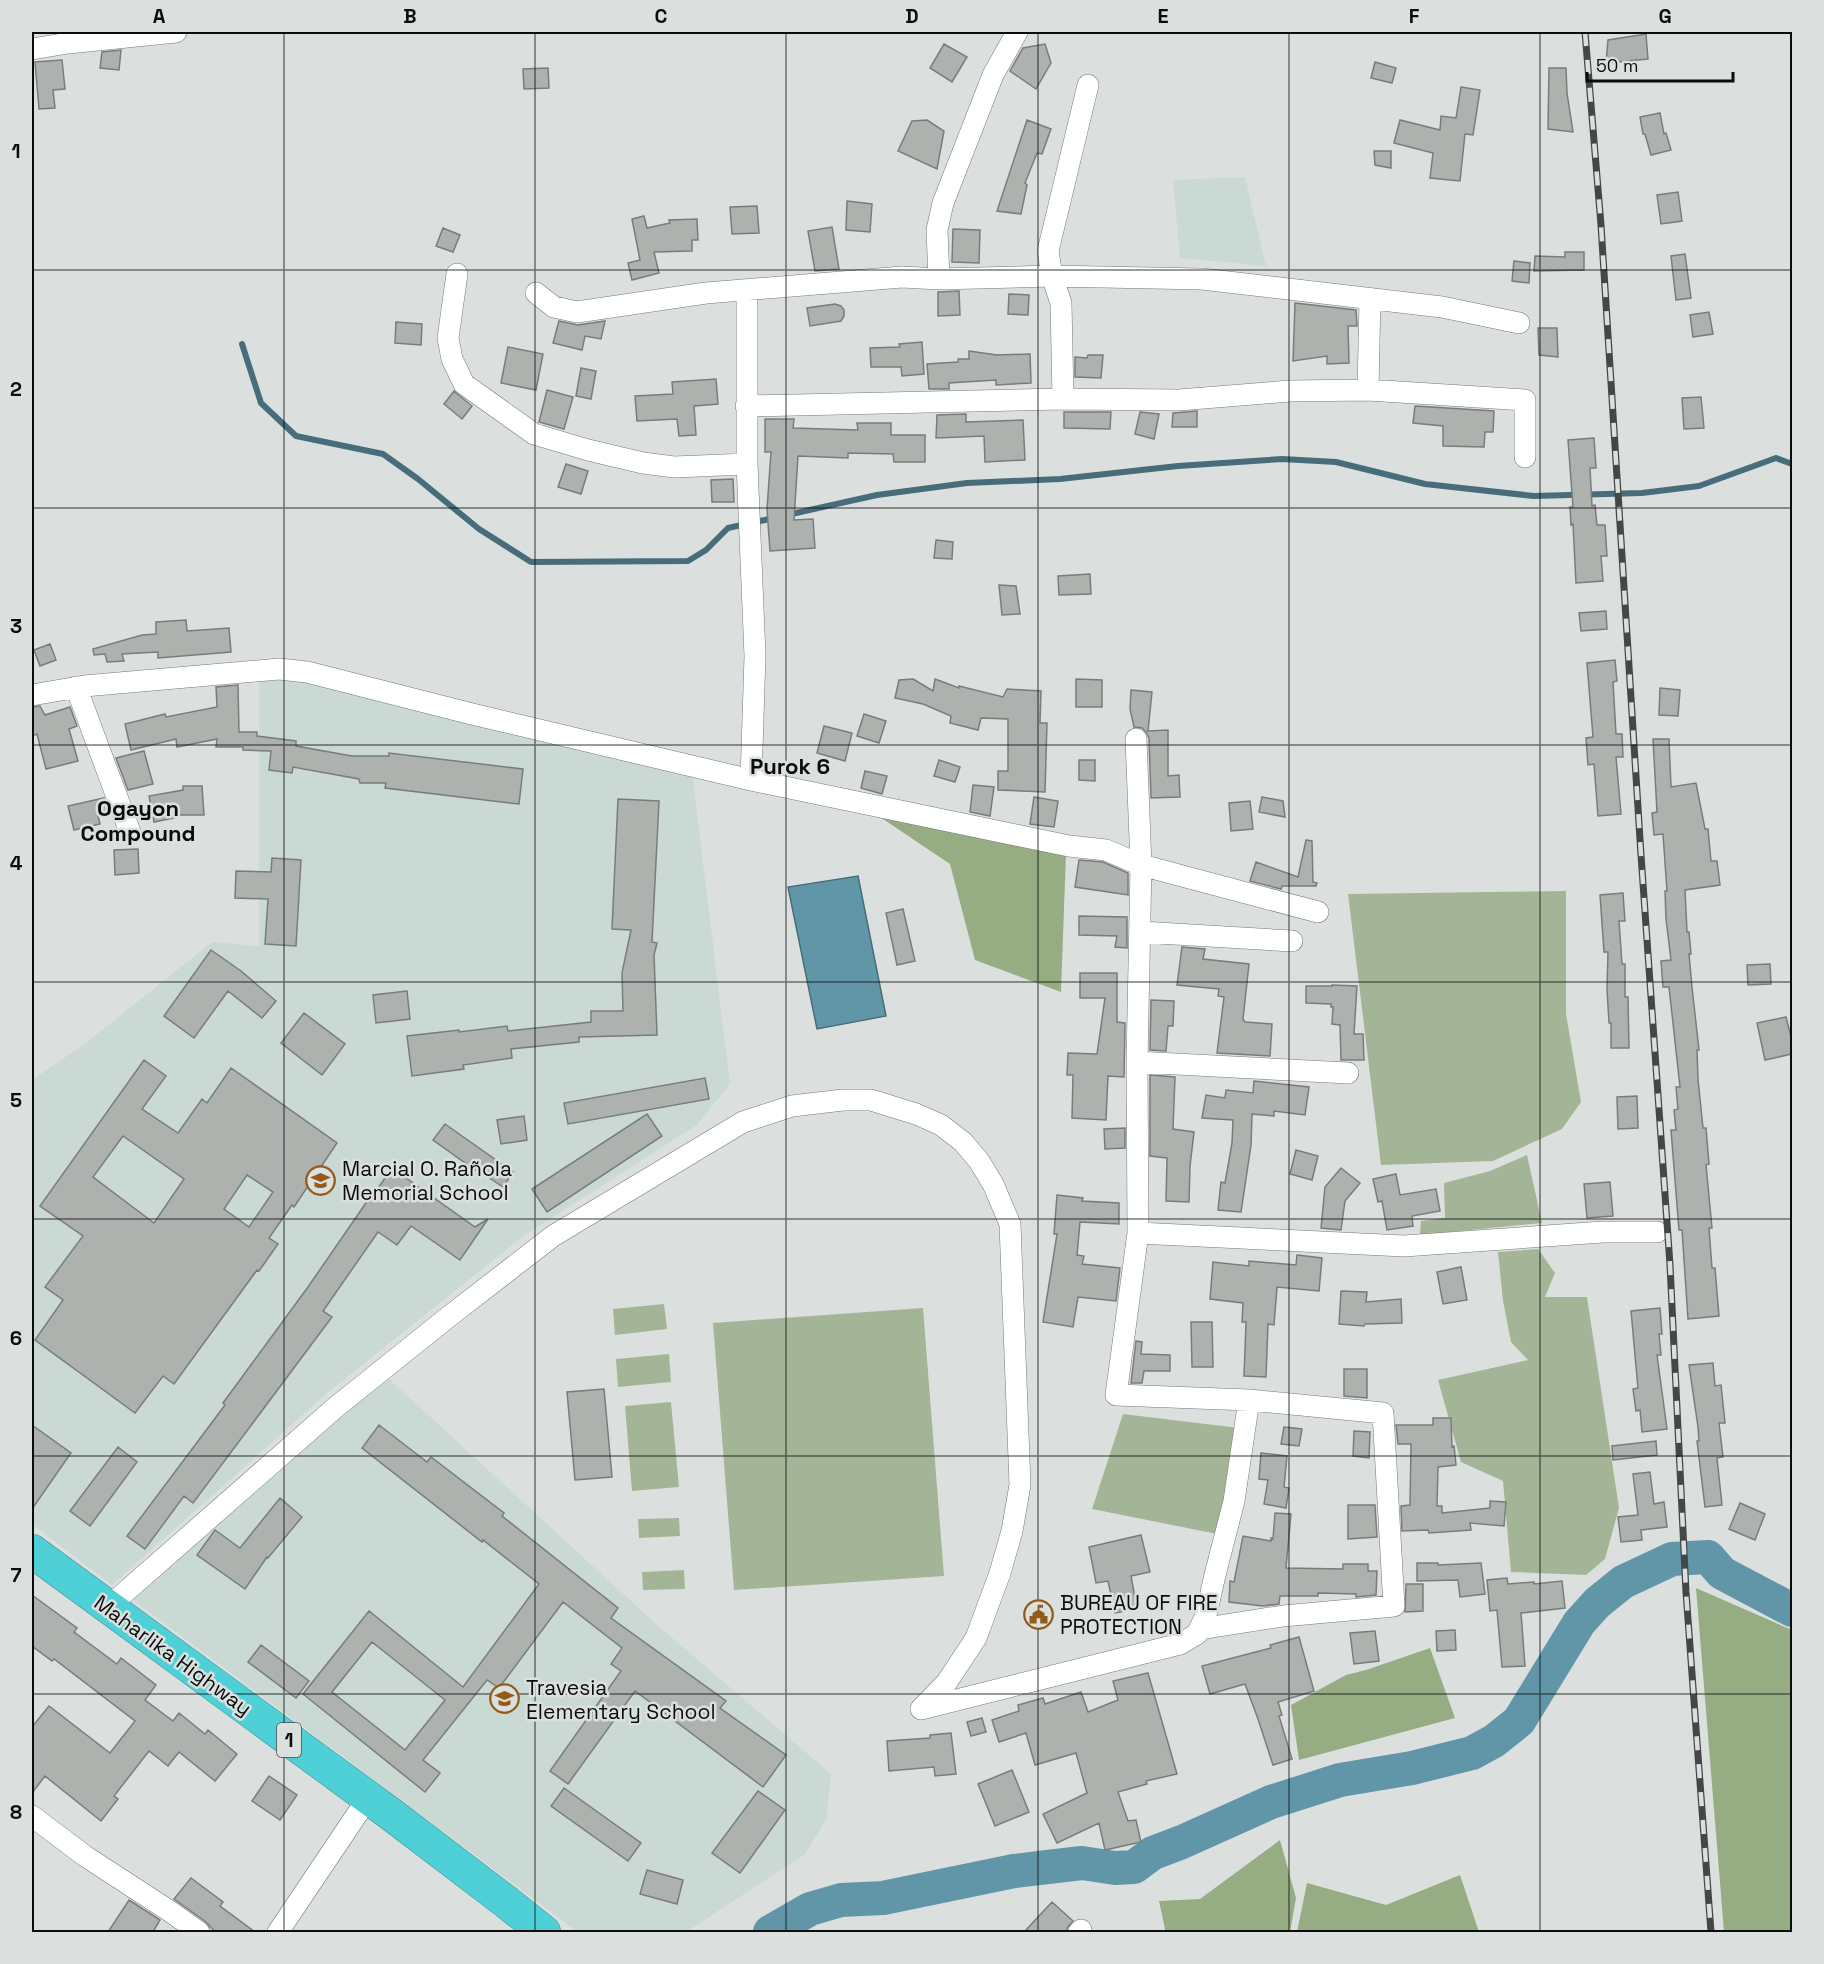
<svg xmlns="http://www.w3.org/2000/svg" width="1824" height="1964" font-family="'Space Grotesk',sans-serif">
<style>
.built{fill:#cad9d4}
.green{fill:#a4b597}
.forest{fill:#96ad84}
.water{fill:#6196a9;stroke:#476d7a;stroke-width:1.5}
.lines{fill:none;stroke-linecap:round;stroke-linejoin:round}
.stream{stroke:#476d7a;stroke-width:6}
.river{stroke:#6196a9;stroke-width:34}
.building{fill:#aeb2af;stroke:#797d7a;stroke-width:1.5;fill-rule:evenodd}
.street-casing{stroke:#747977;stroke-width:22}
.highway-casing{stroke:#378c90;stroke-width:34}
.street{stroke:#fff;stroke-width:21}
.highway{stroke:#4fd0d7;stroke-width:33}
.rail-casing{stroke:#444747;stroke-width:7}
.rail{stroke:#dbe0df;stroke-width:4.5;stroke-dasharray:14;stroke-linecap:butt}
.grid{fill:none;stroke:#0b0d0d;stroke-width:1.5;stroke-opacity:0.55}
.labels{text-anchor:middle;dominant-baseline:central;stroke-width:5;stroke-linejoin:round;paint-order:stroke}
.shield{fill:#dbe0df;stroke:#494c4c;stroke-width:1.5}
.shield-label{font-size:20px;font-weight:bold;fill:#0b0d0d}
.poi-label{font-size:21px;fill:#0b0d0d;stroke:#dbe0df;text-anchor:start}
.street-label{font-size:21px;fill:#0b0d0d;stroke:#dbe0df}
.neighbourhood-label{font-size:22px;font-weight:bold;fill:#0b0d0d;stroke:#dbe0df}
.neatline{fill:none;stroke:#0b0d0d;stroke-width:2}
.grid-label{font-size:20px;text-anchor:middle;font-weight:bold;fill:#0b0d0d}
</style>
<rect width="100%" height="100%" fill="#dbe0df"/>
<path class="built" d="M1245,177L1266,266L1180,258L1173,180Z
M298,678L692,773L730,1084L697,1125L525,1235L326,1394L112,1585L32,1524V1080L86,1043L212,942L259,946V679Z
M389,1379L656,1624L831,1774L826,1820L804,1855L686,1932H578L133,1600L342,1416Z"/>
<path class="green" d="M1566,891V1014L1581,1102L1562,1129L1493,1161L1381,1165L1348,894Z
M1527,1155L1542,1223L1420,1235L1421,1221L1445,1218L1444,1183L1490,1171Z
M1538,1249L1555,1273L1545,1297H1587L1619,1508L1605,1559L1586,1575L1511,1572L1503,1481L1461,1462L1438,1380L1528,1360L1511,1342L1503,1301L1498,1252Z
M664,1304L667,1329L615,1335L613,1309Z
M923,1308L944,1576L734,1590L713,1323Z
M669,1354L671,1382L618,1387L616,1359Z
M671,1402L679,1487L632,1491L625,1406Z
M1123,1414L1239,1428L1217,1534L1092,1509Z
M679,1518L680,1536L639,1538L638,1519Z
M684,1570L685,1589L643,1590L642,1572Z"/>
<path class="forest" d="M877,815L1066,853L1061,992L975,960L950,864Z
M1696,1588L1792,1630V1932H1724Z
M1430,1648L1455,1718L1299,1760L1291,1705L1346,1675L1366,1670Z
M1280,1840L1296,1898L1290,1932H1163L1165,1929L1159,1901L1200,1899Z
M1460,1875L1479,1932H1297L1307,1883L1386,1905Z"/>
<path class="water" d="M858,876L886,1016L817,1029L788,887Z"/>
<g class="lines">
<path class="stream" d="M242,344L261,403L296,436L383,454L418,479L479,529L531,562L688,561L706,550L728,528L774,518
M787,515L877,495L967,483L1060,479L1178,466L1282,459L1336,462L1425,484L1534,496L1642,493L1699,486L1776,458L1792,464"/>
<path class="river" d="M770,1932L810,1909L841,1900L883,1898L1014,1871L1039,1868L1082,1863L1115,1868L1134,1867L1153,1853L1182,1842L1271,1802L1340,1780L1412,1768L1472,1753L1494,1741L1519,1721L1579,1623L1597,1603L1623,1582L1672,1559L1708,1557L1722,1573L1792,1610"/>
</g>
<path class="building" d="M1646,34L1648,59L1606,63L1608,40Z
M944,44L967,57L952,82L930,68Z
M1045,44L1051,63L1036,89L1010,71L1023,48Z
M121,50L119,70L100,68L102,52Z
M62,60L65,89L53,90L55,108L39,109L35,62Z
M1375,62L1396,68L1392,83L1371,78Z
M548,68L549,88L524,89L523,69Z
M1549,68H1566L1567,93L1573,132L1548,129Z
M1461,87L1480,90L1473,135L1465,134L1460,181L1430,178L1433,153L1394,143L1400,120L1440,130L1441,116L1456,118Z
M1660,113L1664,134L1666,133L1671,150L1651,155L1645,134H1643L1640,117Z
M927,120L944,131L937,169L898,151L912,121Z
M1027,120L1051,129L1042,154L1037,153L1025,183L1027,185L1021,214L997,211Z
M1374,151H1391V168L1375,165Z
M1678,192L1682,221L1661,224L1657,195Z
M847,201L872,204L870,232L846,230Z
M757,206L759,233L732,234L730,207Z
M644,216L647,228L670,223L669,220L697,219L698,240H692V251L654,252L659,273L632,280L628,263L640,260L632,219Z
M832,227L839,269L815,271L808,231Z
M443,228L460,235L453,252L436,246Z
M953,229L980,230L979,263L952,262Z
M1565,252H1584V270L1534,271L1535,256L1565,257Z
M1685,254L1691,298L1676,300L1671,256Z
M1514,261L1530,263L1529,283L1512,281Z
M959,291L960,315L938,316V292Z
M1009,294L1029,295L1028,315L1008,314Z
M1295,303L1356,310L1357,326H1348L1349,363L1327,364V356L1293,361Z
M835,304L841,306L844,310V316L841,321L810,326L807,308Z
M1709,312L1713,334L1693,337L1690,315Z
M559,321L578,325L605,321L601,339L585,336L582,350L553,343Z
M396,322L422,324L421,345L395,343Z
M1538,328H1557L1558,357L1539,355Z
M922,342L924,374L902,376L901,367H871L870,348L900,347L899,344Z
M508,347L543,354L536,390L501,383Z
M969,351L997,355L1030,354L1031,383L996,385V380L949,383V389H929L927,364L958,362V359H969Z
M1088,355H1103L1101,378L1075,377V357L1087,358Z
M581,368L596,371L591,399L576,396Z
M716,379L718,404L694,406L696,435L679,436L677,419L637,421L635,396L673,394L672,382Z
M547,390L573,397L564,429L539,422Z
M454,391L472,406L462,419L444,404Z
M1701,397L1704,428L1684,429L1682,398Z
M1415,406L1494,411L1493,432H1485L1484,447L1443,446V426L1413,423Z
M1197,411V427H1172L1173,413Z
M1064,412H1111L1110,429L1064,428Z
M1140,412L1159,414L1154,439L1135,434Z
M966,414V422L1023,420L1025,460L985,462L984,436L936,438L937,415Z
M765,419H794L793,428L858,430L857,423H891V435H925V462H894L893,454L848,453V458L798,456L794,520L813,519L815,548L770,551L767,509L771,452H765Z
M1594,438L1596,468H1590L1592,506L1595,505L1597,525H1605L1607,556H1601L1603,581L1576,583L1573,524L1571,525L1570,507H1573L1568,440Z
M566,464L588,471L581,494L558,487Z
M733,479L734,502H712L711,480Z
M936,540L953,542L952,559L934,558Z
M1090,574L1091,594L1059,595L1058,576Z
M999,585L1016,586L1020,614L1002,615Z
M1606,611L1607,629L1581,631L1579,613Z
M186,620L187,631L229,628L231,652L158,658V652L122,654L124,661L107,662L105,654L94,655L93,649L142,635L156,634V622Z
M50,644L56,660L40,666L34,650Z
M1615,660L1617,681L1613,682L1616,734H1622L1623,757H1616L1621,814L1598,816L1594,764L1588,765L1586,738L1593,737L1587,663Z
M913,679L933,691L935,679L959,688V686L1003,697L1007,689L1041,691L1040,723H1047L1045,792L998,790V771H1008V719L981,718L978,730L950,723L951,716L923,704L895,698L899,680Z
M1076,679L1102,680V707H1076Z
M238,685L239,732H257V736L296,741V746L352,756H389V753L523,769L519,804L385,788L386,783H360L359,779L293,767L292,773L269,770L271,751L243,750V747H216L217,739L177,747L176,739L131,750L125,724L165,714L166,717L217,707L216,687Z
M1660,688L1680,690L1678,716L1659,715Z
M1131,690L1152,692L1148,731L1168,730V776L1179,775L1180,797L1151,798L1149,738L1146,732L1142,728L1134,727L1130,709Z
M40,706L45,715L70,707L77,726L69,729L78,761L46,769L37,734L32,736V707Z
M864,714L886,721L879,743L857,736Z
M824,726L852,733L845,761L817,753Z
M1653,739H1669L1671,787L1696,783L1705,829H1708L1711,861H1717L1720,885L1685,890L1687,932H1689L1691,954H1689L1692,987L1699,1050H1697L1698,1079L1703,1128H1706L1709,1164L1706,1165L1712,1228H1709L1712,1268H1715L1719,1316L1688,1319L1682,1230H1679L1671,1130H1676L1674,1110L1678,1109L1676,1087H1680L1669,987H1663L1661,961L1671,960L1666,919L1665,891H1667L1663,834L1654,835L1652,813L1657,812Z
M144,751L153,784L128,790L116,758Z
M939,760L960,767L955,782L934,776Z
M1079,760H1095V781L1079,780Z
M865,771L887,776L882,794L861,788Z
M973,785L994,787L990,816L970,812Z
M183,786H202L204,815H173L174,818L154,822L149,796L183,790Z
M1034,797L1058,801L1054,827L1030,824Z
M1262,797L1283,801L1285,817L1259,812Z
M104,798L109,812L98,816L100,824L74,830L68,806Z
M618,799L659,801L652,942L657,943L654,955L657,1035L579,1037V1042L511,1049L512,1058L463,1065L464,1069L412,1076L407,1036L459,1030V1032L507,1026L508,1031L591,1022V1011H623L622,973L631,930L612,929Z
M1250,801L1253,829L1231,831L1229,803Z
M1306,840L1312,841L1313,882L1317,883L1316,886H1282L1281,889L1250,881L1256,862L1298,877Z
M138,849L139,873L115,875L114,850Z
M272,858L301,860L296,946L265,944L268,899L235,898L236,871L271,872Z
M1079,860L1103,862L1128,873V895L1075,887Z
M1623,893L1625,921H1619L1622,964H1625V997H1628L1629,1048H1611V1023H1609L1607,989L1608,952H1604L1600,895Z
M903,909L915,961L897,965L886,913Z
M1079,916L1127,917V948L1115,947L1117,936L1079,935Z
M1182,947L1205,949L1203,959L1249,964L1243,1019L1245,1022L1272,1024L1270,1056L1217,1053L1224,997L1218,996L1219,989L1177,985Z
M211,950L241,971L276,1001L262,1018L228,991L194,1038L164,1016Z
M1770,964L1771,984L1748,985L1747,965Z
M1080,973H1117V1022L1125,1023L1124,1077L1108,1076L1106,1120L1072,1118L1073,1075H1067L1068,1053L1097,1054L1105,998H1080Z
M1332,985L1357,986L1354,1034H1363L1364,1060H1341L1340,1025L1332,1024L1333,1007H1331V1004L1306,1003V986H1332Z
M407,991L410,1019L376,1023L373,995Z
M1151,1000L1174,1001L1173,1026H1168L1166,1051L1150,1050Z
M304,1013L345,1044L322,1075L281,1043Z
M1786,1017L1791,1037H1792V1054L1765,1060L1757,1023Z
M144,1060L166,1076L142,1109L178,1133L202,1099L207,1103L231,1068L337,1143L294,1207L292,1205L269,1238L278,1244L259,1271L257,1270L174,1384L163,1376L135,1413L35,1340L63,1300L45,1287L83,1236L40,1206ZM123,1136L184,1179L154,1223L93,1177ZM247,1175L273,1192L249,1227L224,1209Z
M1150,1075L1175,1077L1173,1129L1194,1132L1190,1166L1189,1202L1166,1201L1167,1158L1150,1156Z
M705,1078L709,1099L568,1124L564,1103Z
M1254,1081L1309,1087L1305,1115L1274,1111V1116L1252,1114L1251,1145L1241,1212L1218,1210L1221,1182L1225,1183L1232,1143L1233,1120L1202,1118L1206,1095L1225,1098L1226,1090L1253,1093Z
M1637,1096L1638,1128L1618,1129L1617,1097Z
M647,1114L662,1136L547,1212L532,1189Z
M524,1116L527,1140L501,1144L497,1120Z
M445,1124L513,1172L503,1187L476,1169L475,1170L433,1140Z
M1125,1128V1148L1105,1149L1104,1129Z
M1296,1150L1318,1156L1312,1180L1290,1174Z
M392,1168L475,1227L488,1219L460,1260L411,1226L397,1245L378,1232L323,1311L332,1317L193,1503L184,1496L145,1549L127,1536L225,1405L223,1403L308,1287L368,1200L369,1201Z
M1341,1168L1360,1183L1345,1201L1341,1230L1321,1228L1325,1187Z
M1396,1174L1400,1195L1436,1189L1440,1211L1412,1216L1413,1226L1387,1230L1382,1201L1378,1202L1373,1179Z
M1610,1182L1613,1216L1587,1218L1584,1184Z
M1057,1195L1083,1198L1082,1201L1119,1203V1224L1080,1222L1077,1255L1084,1256L1082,1264L1120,1268L1116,1301L1078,1297L1073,1327L1043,1322L1057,1234H1054Z
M1297,1255L1322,1258L1319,1291L1277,1287L1274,1325L1268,1324L1266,1377L1244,1376L1246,1322H1242L1243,1303L1210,1299L1213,1262L1249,1266V1261L1296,1265Z
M1461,1267L1467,1300L1443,1304L1437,1272Z
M1341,1291L1367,1292L1366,1302L1401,1299L1402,1323L1365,1324L1364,1326L1339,1324Z
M1660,1308L1662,1334H1659L1661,1355H1657L1667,1429L1642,1432L1640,1410L1636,1411L1633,1389L1638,1388L1631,1311Z
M1191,1322H1212L1213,1367H1192Z
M1136,1341L1142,1342L1141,1354L1170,1355V1371H1144L1142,1383H1131Z
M1713,1363L1715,1386L1721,1385L1725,1423H1719L1723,1457L1717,1458L1722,1505L1705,1507L1697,1441H1699L1698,1427L1689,1365Z
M1344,1369H1367V1398L1344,1396Z
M604,1389L612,1477L575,1480L567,1392Z
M1433,1418H1451L1452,1447L1454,1446L1456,1465L1438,1467L1437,1506H1442V1513L1490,1508V1501L1506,1502L1504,1526L1470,1523L1471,1530L1429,1533L1428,1530L1402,1531L1401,1506L1410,1505L1411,1444H1398L1396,1425H1433Z
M32,1425L71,1453L32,1509Z
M379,1425L427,1462L431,1457L504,1513L502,1516L618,1608L611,1618L726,1701L720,1708L786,1755L763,1787L635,1691L568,1784L550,1771L621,1671L611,1664L622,1648L563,1602L499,1688L487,1680L423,1760L440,1773L425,1792L303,1694L369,1611L463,1687L539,1584L483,1540L482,1542L362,1448ZM372,1642L445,1700L405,1750L332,1692Z
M1284,1427L1302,1429L1299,1446L1281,1444Z
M1354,1431L1370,1432L1369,1458L1353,1456Z
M1656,1441L1657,1455L1613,1460L1612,1446Z
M118,1447L137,1462L90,1526L70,1511Z
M1261,1453L1287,1456L1284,1487L1289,1488L1286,1508L1264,1504L1268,1480L1259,1479Z
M1650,1472L1654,1504L1664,1502L1667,1527L1641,1530L1642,1540L1621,1542L1618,1517L1638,1515L1633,1474Z
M280,1498L302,1517L268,1558L267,1557L245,1589L197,1555L215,1530L240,1548Z
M1740,1503L1765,1514L1755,1540L1729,1529Z
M1348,1505H1375L1377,1537L1348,1539Z
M1275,1513L1291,1514L1286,1568L1343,1569V1564H1368V1571H1377L1376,1595L1356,1597V1594L1318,1593V1596H1280L1279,1604L1263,1606L1229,1602L1230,1581L1234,1582L1243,1536L1271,1541V1538L1273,1539Z
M1141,1535L1150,1572L1131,1576L1137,1609L1115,1613L1108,1581L1096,1583L1089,1547Z
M1417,1563H1438V1565L1481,1563L1485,1594L1460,1597L1458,1580L1417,1581Z
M1507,1578L1508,1584L1534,1582V1584L1562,1581L1565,1608L1521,1613L1525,1666L1502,1667L1497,1610L1490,1611L1487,1580Z
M1406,1584H1423V1611L1405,1612Z
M32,1595L77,1628L74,1632L117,1664L121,1658L156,1685L145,1700L173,1721L179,1713L205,1734L208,1730L237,1754L215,1781L179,1752L168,1766L149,1751L114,1796L118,1799L101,1821L45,1776L32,1793V1727L49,1706L110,1753L135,1721L54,1659L52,1661L32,1646Z
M1455,1630L1456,1650L1437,1651L1436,1631Z
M1375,1631L1379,1661L1354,1664L1350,1633Z
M1299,1637L1314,1691L1278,1702L1282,1715L1279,1716L1292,1759L1273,1765L1258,1719L1245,1684L1210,1694L1202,1666L1271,1648L1270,1645Z
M261,1645L309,1681L296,1698L248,1662Z
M1148,1673L1177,1774L1146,1781L1147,1784L1118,1792L1128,1821L1136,1820L1141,1842L1105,1850L1099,1823L1057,1843L1043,1814L1087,1793L1076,1753L1035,1765L1026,1733L999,1742L992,1720L1019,1711L1018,1705L1043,1698L1045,1704L1081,1692L1088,1712L1118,1700L1113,1681Z
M982,1718L986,1732L971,1736L967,1722Z
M951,1733L956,1774L935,1776L934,1767L889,1771L887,1741L930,1738V1735Z
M1012,1770L1029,1812L995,1826L978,1784Z
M269,1776L297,1795L280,1820L252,1801Z
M564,1788L641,1843L628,1861L551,1806Z
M758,1791L785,1810L740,1873L712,1853Z
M647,1870L683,1880L677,1904L640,1894Z
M191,1878L223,1902L220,1906L255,1932H215L206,1922L174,1899Z
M129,1900L160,1920L153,1932H108Z
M1052,1902L1073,1921L1067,1928V1932H1024Z"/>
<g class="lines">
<defs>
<path id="street" d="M32,49L68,43L176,32
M457,274L448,338L452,359L464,384L534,434L588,450L643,463L674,467L747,464
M939,279L937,230L943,203L993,75L1017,32
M747,290V464L755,656L751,780
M536,293L554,307L577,312L706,293L902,277L939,279L1052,276L1202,279L1442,307L1519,323
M1368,390L1370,299
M1063,399L1061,303L1052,276L1048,251L1088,85
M746,406L1063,399L1179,400L1290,391L1368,390L1525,400V457
M76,687L130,832
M32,695L84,686L279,669L307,672L472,714L751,780L1069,846L1106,850L1141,865L1318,912
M1136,739L1141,865L1137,1062L1138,1233L1116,1395L1249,1400L1383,1413L1394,1606L1283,1616L1200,1629
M1141,932L1292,941
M1137,1062L1348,1073
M1138,1233L1404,1246L1603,1232H1657
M107,1608L336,1407L447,1318L553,1236L743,1122L792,1106L843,1100H871L916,1114L941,1125L963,1142L979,1161L993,1184L1010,1224L1020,1485L1012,1531L1000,1573L976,1638L947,1682L921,1709
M921,1709L1180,1644L1197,1634L1206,1615L1215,1575L1234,1501L1249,1400
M32,1816L85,1856L168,1910L199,1932
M278,1932L368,1798
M1079,1932L1081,1930"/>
<path id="highway" d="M32,1551L392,1815L505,1901L544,1932"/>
</defs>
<use href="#street" class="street-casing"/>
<use href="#highway" class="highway-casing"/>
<use href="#street" class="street"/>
<use href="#highway" class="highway"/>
<defs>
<path id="rail" d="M1585,32L1601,225L1641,855L1670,1265L1686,1592L1711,1932"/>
</defs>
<use href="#rail" class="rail-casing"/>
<use href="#rail" class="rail"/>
</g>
<path class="grid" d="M284,32V1932M535,32V1932M786,32V1932M1038,32V1932M1289,32V1932M1540,32V1932M32,270H1792M32,508H1792M32,745H1792M32,982H1792M32,1219H1792M32,1456H1792M32,1694H1792"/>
<defs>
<symbol id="school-ring" viewBox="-11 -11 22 22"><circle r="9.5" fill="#dbe0df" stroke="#945a18" stroke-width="1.5"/><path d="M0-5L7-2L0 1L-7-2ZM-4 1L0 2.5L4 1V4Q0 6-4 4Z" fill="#945a18"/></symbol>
<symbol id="civic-ring" viewBox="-11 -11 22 22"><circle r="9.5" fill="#dbe0df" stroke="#945a18" stroke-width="1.5"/><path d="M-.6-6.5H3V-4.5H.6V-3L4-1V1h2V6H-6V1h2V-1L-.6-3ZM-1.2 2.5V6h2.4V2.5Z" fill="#945a18"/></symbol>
</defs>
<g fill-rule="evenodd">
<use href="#school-ring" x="304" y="1164" width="33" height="33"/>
<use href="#civic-ring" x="1022" y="1598" width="33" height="33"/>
<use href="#school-ring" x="488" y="1682" width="33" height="33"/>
</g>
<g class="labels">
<rect class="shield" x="277" y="1723" width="24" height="34" rx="4.5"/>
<g class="shield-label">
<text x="289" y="1740">1</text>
</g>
<g class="poi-label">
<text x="342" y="1168">Marcial O. Rañola<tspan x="342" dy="24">Memorial School</tspan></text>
<text x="1060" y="1602">BUREAU OF FIRE<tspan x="1060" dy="24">PROTECTION</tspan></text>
<text x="526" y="1687">Travesia<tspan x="526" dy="24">Elementary School</tspan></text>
</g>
<g class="street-label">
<text transform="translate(173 1655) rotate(36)">Maharlika Highway</text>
</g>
<g class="neighbourhood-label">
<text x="790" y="766">Purok 6</text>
<text x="138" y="808">Ogayon<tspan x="138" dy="25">Compound</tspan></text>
</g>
</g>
<rect width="1824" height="1964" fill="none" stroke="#dbe0df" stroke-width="66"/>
<path d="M1587 72v9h146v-9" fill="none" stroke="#0b0d0d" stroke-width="3"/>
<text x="1596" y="72" font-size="18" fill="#0b0d0d" stroke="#dbe0df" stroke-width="4.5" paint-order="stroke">50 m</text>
<rect x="33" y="33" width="1758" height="1898" class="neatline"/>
<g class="grid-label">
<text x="159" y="23">A</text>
<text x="410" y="23">B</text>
<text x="661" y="23">C</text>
<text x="912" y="23">D</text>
<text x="1163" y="23">E</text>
<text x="1414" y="23">F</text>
<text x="1665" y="23">G</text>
<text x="16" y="158">1</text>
<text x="16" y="396">2</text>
<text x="16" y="633">3</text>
<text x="16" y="870">4</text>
<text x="16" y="1107">5</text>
<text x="16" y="1345">6</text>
<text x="16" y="1582">7</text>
<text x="16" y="1819">8</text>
</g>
</svg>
